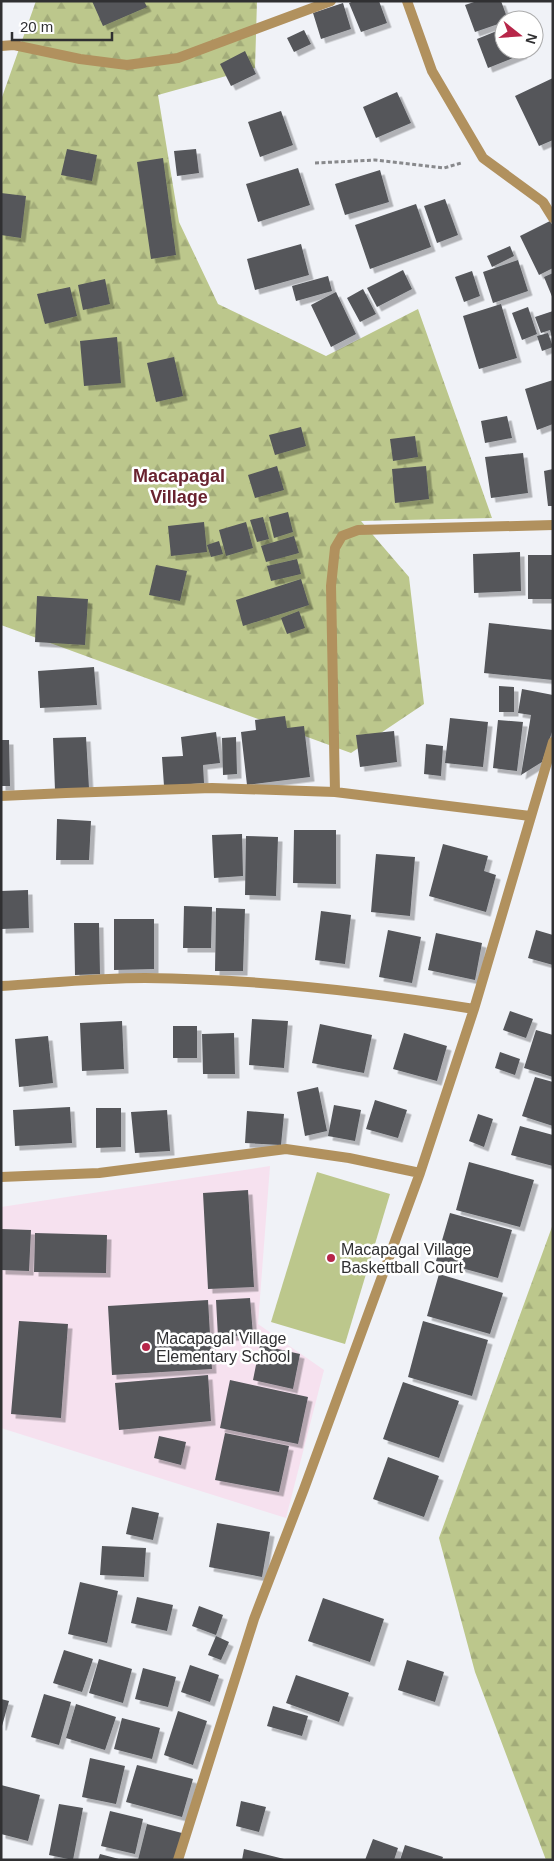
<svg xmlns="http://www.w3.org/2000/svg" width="554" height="1861" font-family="Helvetica,sans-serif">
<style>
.education{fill:#f6e1ef}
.green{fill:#bcc78c}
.forest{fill:url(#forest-firs)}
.building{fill:#54565a;filter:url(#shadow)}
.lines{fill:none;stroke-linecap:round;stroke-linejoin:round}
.path{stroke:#88898c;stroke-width:3;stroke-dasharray:4 2.5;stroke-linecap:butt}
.street{stroke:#b1915e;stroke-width:10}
.poi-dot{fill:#b72649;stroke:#fff;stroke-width:2}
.labels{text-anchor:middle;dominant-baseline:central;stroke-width:5;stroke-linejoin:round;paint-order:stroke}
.poi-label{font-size:16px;fill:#303032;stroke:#fff;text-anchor:start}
.neighbourhood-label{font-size:18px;font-weight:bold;fill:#69232f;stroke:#fff}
</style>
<defs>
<pattern id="forest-firs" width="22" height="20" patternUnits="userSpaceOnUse" patternTransform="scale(1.25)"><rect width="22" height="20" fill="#bcc78c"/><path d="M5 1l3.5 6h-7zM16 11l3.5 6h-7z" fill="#a2ab79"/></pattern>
<filter id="shadow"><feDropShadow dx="4.5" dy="4.5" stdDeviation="0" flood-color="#0004"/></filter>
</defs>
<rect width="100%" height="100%" fill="#f0f2f7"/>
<path class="education" d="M270,1166L258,1324L324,1370L286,1518L1,1428V1207Z"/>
<path class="green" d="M317,1172L390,1194L345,1344L271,1322Z"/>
<path class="forest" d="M36,1H257L255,68L158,95L179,222L218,304L326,356L418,309L492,518L361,521L409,577L424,704L351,753L1,625V100Z
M553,1224V1860H546L475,1672L439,1538Z"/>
<path class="building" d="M92,1H144L147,7L103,26Z
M354,1H379L387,23L361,32L349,3Z
M477,1H501L508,20H504V22L475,32L465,5Z
M343,3L351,29L321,39L313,13Z
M504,28V50H521L523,54L488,68L477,39Z
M304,30L311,44L294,52L287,38Z
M245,51L256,74L231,86L220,64Z
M553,78V140L539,146L515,96Z
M397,92L411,123L376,138L363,107Z
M281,111L293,145L260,157L248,122Z
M67,149L97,155L92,181L61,175Z
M196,149L199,173L177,176L174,151Z
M163,158L176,255L151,259L137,162Z
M298,168L310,205L258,222L246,184Z
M380,170L389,202L345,215L335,184Z
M1,193L26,196L21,238L1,235Z
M445,199L458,235L437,243L424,206Z
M416,204L431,247L370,269L355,225Z
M550,221L553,226V268L539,275L520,236Z
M301,244L309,275L255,290L247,259Z
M510,246L514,256L492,267L487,256Z
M518,260L528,291L493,303L483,272Z
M403,270L412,289L377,307L367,288Z
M472,271L480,296L464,302L455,277Z
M553,273V299L544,277Z
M328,276L332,291L296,301L292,286Z
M105,279L110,304L83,310L78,285Z
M70,287L77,316L45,324L37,294Z
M363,289L376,314L360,322L347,298Z
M336,292L356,334L331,347L311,305Z
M501,304L517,358L479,369L463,316Z
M528,307L537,334L522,340L512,313Z
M553,311V338H552L550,330L541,333L535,317Z
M548,333L553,347L542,351L537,336Z
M117,337L121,383L84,386L80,341Z
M174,357L183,396L156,402L147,363Z
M553,380V424L537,430L525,389Z
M507,416L512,438L485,443L481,421Z
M301,427L306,446L275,455L269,435Z
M415,436L418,457L393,461L390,439Z
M523,453L528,493L491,498L485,457Z
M277,466L284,490L255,498L248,475Z
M426,466L429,499L395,503L392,469Z
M553,469V506H548L544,471Z
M288,512L293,532L274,538L269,517Z
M263,517L269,539L257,542L250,520Z
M204,522L207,552L171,556L168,526Z
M246,522L253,548L226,556L219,530Z
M294,536L299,553L266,562L261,546Z
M219,541L223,554L211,557L207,545Z
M520,552L521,591L474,593L473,554Z
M528,555H553V599H528Z
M297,559L301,574L271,581L267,566Z
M156,565L187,571L180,601L149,595Z
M301,579L309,605L243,626L236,600Z
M37,596L88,599L85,645L35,642Z
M299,611L305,628L287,634L281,618Z
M489,623L553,630V680L484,673Z
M94,667L97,705L40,708L38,671Z
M499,686L514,687V712H499Z
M522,689L553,695V729L542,762L521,775L531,715L518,713Z
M285,716L287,728L304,726L310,777L247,785L241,732L256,730L255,720Z
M450,718L488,722L483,767L445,763Z
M498,720L523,722L517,771L493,768Z
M394,731L397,762L360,767L356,735Z
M216,732L220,763L203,765L204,783L164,786L162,757L183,756L181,737Z
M86,737L89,788L55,790L53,738Z
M236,737L237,774L223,775L222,738Z
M1,740H9L10,786H1Z
M426,744L443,746L441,776L424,774Z
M57,819L91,821L89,860H56Z
M294,830H336V884L293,883Z
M242,834L243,876L214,878L212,835Z
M246,836L278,837L276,896L245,895Z
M443,844L488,856L484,871L496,875L486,912L429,896Z
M376,854L415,857L410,916L371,912Z
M28,890L29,928L1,929V891Z
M184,906L212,907L211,948H183Z
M216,908L245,909L243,971H215Z
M321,911L351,915L345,964L315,960Z
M114,919H154V969L114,970Z
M74,923H99L100,974L75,975Z
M388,930L421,937L412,983L379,977Z
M536,930L553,935V965L528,958Z
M436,933L482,943L475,980L428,970Z
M510,1011L533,1019L526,1038L503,1030Z
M252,1019L288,1021L284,1068L249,1065Z
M122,1021L124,1069L82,1071L80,1023Z
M320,1024L372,1035L364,1073L312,1063Z
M173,1026H197V1058H173Z
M536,1030L553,1035V1077L524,1068Z
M234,1033L235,1074H203L202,1034Z
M404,1033L447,1046L437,1081L393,1069Z
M48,1036L53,1083L19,1087L15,1039Z
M500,1052L520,1059L515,1075L495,1068Z
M535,1077L553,1082V1126L522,1116Z
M318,1087L327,1131L305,1136L297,1092Z
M375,1100L407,1110L398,1138L366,1129Z
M334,1105L361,1110L355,1141L328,1136Z
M70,1107L72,1143L15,1146L13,1110Z
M96,1108H121V1147L96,1148Z
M167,1110L170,1151L135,1153L131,1112Z
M247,1111L284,1114L281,1145L245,1143Z
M478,1114L493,1119L484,1147L469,1141Z
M520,1126L553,1135V1166L511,1155Z
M469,1162L534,1180L520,1227L456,1210Z
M248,1190L254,1287L208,1289L203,1193Z
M450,1213L512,1230L498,1278L436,1261Z
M1,1229L31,1230L29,1271L1,1270Z
M35,1233L107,1235L106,1273L34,1272Z
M439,1274L503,1293L490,1334L427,1316Z
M250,1298L253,1335L218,1337L216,1300Z
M208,1300L212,1369L112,1375L108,1306Z
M19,1321L68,1324L61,1418L11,1414Z
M423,1321L488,1340L472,1396L408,1377Z
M260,1345L300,1354L293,1389L253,1380Z
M208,1375L211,1421L119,1430L115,1383Z
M230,1380L308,1397L298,1444L220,1428Z
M403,1382L459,1401L439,1458L383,1439Z
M225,1433L289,1446L279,1492L215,1480Z
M159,1436L186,1442L181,1465L154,1458Z
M388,1457L439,1476L424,1517L373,1499Z
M132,1507L159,1513L153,1540L126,1534Z
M217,1523L270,1532L262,1577L209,1567Z
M102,1546L146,1548L144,1577L100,1575Z
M80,1582L118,1591L107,1643L68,1634Z
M137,1597L173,1605L167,1631L131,1623Z
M323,1598L384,1619L370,1662L308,1641Z
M199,1606L223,1615L216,1635L192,1626Z
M216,1636L229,1642L221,1660L208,1655Z
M64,1650L93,1659L82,1692L53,1683Z
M99,1659L132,1669L123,1703L89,1693Z
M407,1660L444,1672L435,1702L398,1690Z
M190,1665L219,1675L210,1702L181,1692Z
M143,1668L176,1677L168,1707L135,1699Z
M296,1675L349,1693L339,1722L286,1703Z
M44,1694L71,1702L59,1745L31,1737Z
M1,1699L9,1701L2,1726H1Z
M76,1704L116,1717L105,1750L66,1738Z
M273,1706L308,1716L302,1736L267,1726Z
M178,1711L207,1721L193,1765L164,1755Z
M122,1718L160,1728L152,1759L114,1749Z
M90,1758L125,1766L116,1804L82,1797Z
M137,1765L193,1779L182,1817L126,1802Z
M1,1785L40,1795L28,1841L1,1834Z
M241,1801L266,1807L259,1832L236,1826Z
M59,1804L83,1808L73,1860L49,1855Z
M110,1811L143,1819L135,1854L101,1846Z
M147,1824L182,1833L175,1860H138Z
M373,1839L398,1848L394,1860H365Z
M405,1845L443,1857L442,1860H400Z
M244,1849L284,1859V1860H242Z
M100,1854L119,1859V1860H98Z"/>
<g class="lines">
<path class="path" d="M315,163L375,160L444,168L461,163"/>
<path class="street" d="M407,1L432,71L483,158L543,202L553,218
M1,46L14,45L80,59L127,65L178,58L331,1
M335,792L331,586L335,548L342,536L358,530L553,525
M1,796L66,793L212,788L335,792L530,816
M1,986C49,983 98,978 145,978C255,979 365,991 474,1009
M1,1177L99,1173L286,1149L349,1158L420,1173
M178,1860L254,1619L304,1489L420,1173L474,1009L553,742"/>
</g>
<g class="poi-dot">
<circle cx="331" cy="1258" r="5"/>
<circle cx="146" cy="1347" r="5"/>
</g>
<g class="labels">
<g class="poi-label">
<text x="341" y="1249">Macapagal Village<tspan x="341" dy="18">Baskettball Court</tspan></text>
<text x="156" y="1338">Macapagal Village<tspan x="156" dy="18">Elementary School</tspan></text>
</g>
<g class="neighbourhood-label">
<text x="179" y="476">Macapagal<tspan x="179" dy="21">Village</tspan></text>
</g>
</g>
<rect width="554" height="1861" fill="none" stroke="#303032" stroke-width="5"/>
<g transform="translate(519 35) rotate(107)"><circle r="24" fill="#ffffff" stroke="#acacad"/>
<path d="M0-4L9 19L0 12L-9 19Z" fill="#b72649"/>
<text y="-8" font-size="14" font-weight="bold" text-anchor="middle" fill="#303032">N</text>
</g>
<path d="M12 32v8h100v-8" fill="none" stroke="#303032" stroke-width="2.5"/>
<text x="20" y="32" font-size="15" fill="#303032" stroke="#ffffff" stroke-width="4" paint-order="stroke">20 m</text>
</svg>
